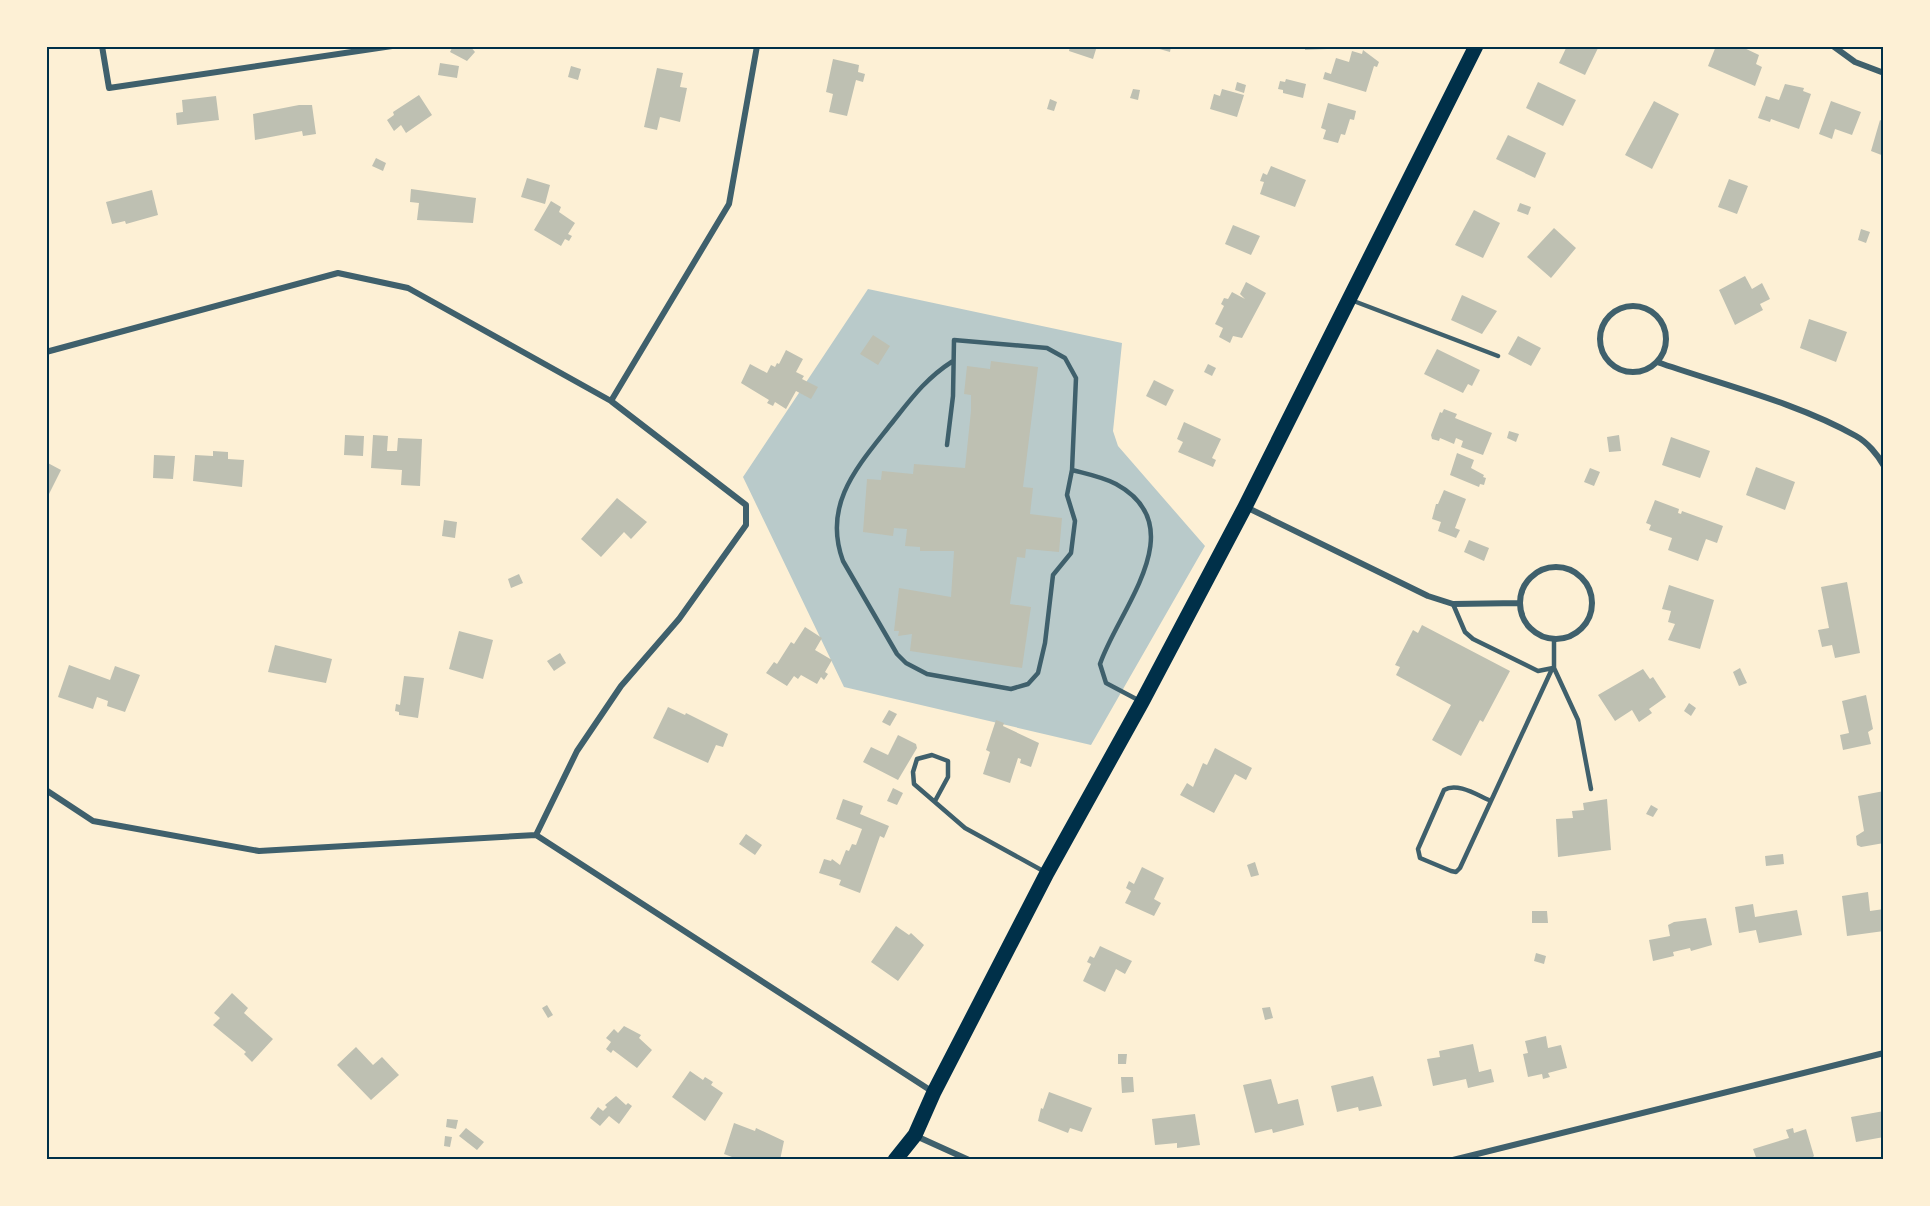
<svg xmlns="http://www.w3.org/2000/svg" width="1930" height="1206" font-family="'Nunito Sans',sans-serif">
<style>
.green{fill:#b9caca}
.building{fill:#bec0b2}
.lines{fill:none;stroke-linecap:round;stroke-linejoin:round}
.service{stroke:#3f606c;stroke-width:4.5}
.minor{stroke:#3f606c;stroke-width:6}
.primary{stroke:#003049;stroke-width:15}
.neatline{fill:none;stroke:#003049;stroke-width:2}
</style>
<rect width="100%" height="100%" fill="#fdf0d5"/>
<path class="green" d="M868,289L1122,343L1113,431L1118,446L1205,546L1091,745L844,687L743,477Z"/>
<path class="building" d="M453,46H470L475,52L467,61L450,52Z
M1070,46H1097L1093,59L1069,51Z
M1149,46H1171L1170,52Z
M1305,46H1326L1327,49L1305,50Z
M1567,46H1599L1585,75L1559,63Z
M1716,46H1740L1759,55L1756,64L1762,67L1755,86L1708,66Z
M1363,50L1379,62L1377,67L1374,66L1366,92L1323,79L1325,72L1331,74L1336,58L1349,62L1352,51L1362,54Z
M833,59L859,65L858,72L865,74L863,82L856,80L847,116L829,112L833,94L826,92Z
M440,63L459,66L457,78L438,75Z
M571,66L581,69L578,80L568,77Z
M657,68L683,73L680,87L687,88L680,122L660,117L657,130L644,127Z
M1286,79L1306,84L1303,98L1283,93V90L1278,89L1280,81L1285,82Z
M1237,82L1246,85L1244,93L1235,90Z
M1538,82L1576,100L1563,126L1526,108Z
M1785,84L1804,88L1803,91L1811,94L1799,129L1771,119L1770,122L1758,118L1766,96L1779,100Z
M1133,89L1140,90L1138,100L1130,98Z
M1222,89L1244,95L1237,117L1210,109L1214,94L1220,96Z
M419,95L432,115L406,133L401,125L394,131L387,120L394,115L393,112Z
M216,96L219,120L177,125L176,113L183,112L182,100Z
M1050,99L1057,102L1054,111L1047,109Z
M1654,101L1679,114L1652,169L1625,155Z
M1831,101L1861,112L1852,135L1835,129L1832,139L1819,134Z
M1328,103L1356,111L1354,120L1350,119L1345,135L1341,134L1338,143L1323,139L1326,130L1321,128Z
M299,105H312L316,134L303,136L302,131L255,140L253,114Z
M1880,120L1884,122V156L1871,151Z
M1508,135L1546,153L1535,178L1496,159Z
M376,158L386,163L383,171L372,166Z
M1271,166L1306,180L1295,207L1260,194L1264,182L1260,181L1263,173L1267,175Z
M527,178L550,185L545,204L521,197Z
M1729,179L1748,186L1737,214L1718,207Z
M411,189L476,198L473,223L417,220L419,203L410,202Z
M152,190L158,215L126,224L125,221L112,224L106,202Z
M551,201L561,207L559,212L575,223L568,234L572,236L569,241L565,239L561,246L534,230Z
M1520,203L1531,207L1528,215L1517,211Z
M1474,210L1500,223L1483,258L1455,245Z
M1233,225L1260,236L1251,255L1225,244Z
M1554,228L1576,248L1551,278L1527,257Z
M1861,229L1870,232L1866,243L1858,240Z
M1745,276L1752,289L1762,283L1770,299L1760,304L1763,310L1735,325L1719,290Z
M1246,282L1266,293L1242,338L1233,336L1230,343L1219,337L1223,328L1215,324L1224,306L1221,304L1224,298L1228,299L1232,292L1245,299L1240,294Z
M1462,295L1497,311L1482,334L1451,320Z
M1809,319L1847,332L1836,362L1800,348Z
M873,335L890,346L878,365L860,354Z
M1518,336L1541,348L1531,366L1508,354Z
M1437,349L1480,370L1472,386L1468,384L1463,393L1424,374Z
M786,350L803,359L796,372L804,376L802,379L818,387L811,399L796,391L786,409L775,402L773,406L767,403L769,400L741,383L750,364L767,373L771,365L775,367L777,363L779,364Z
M991,361L1038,367L1023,487L1033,488L1030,514L1062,518L1059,552L1026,549L1025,558L1017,557L1010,604L1031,607L1022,668L910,651L912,634L898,636L899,631H894L899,588L951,597L954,551H920V547L905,546L907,529L894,528L893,536L863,532L867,479L881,480L882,471L913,474L914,464L965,468L971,411V395L964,394L967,366L990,369Z
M1208,364L1216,368L1212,376L1204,372Z
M1154,380L1174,390L1166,406L1146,396Z
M1444,409L1457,414L1455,418L1492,433L1483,455L1461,447L1463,441L1456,438L1454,444L1440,438L1439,441L1432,439L1431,435L1440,412L1442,413Z
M1184,422L1221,439L1212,458L1216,460L1213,467L1178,452L1183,442L1177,439Z
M1509,431L1519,434L1516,442L1507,438Z
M345,435L364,436L363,456L344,455Z
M373,435L388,436L387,451H397L398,438L422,439L420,486L401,485L402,470L371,468Z
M1619,435L1621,451L1609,452L1607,437Z
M1671,437L1710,451L1700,478L1662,465Z
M213,451L228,452V459L244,460L242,487L193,481L195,455L213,456Z
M1457,453L1474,460L1471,468L1484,475L1483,477L1486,478L1484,485L1480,484L1479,487L1450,475Z
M154,455L175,456L173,479L153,478Z
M46,462L61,470L46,500Z
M1756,467L1795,482L1785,510L1746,495Z
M1590,468L1600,472L1594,486L1584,482Z
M1444,490L1466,499L1455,528L1460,530L1456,538L1438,531L1441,522L1432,519L1436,504H1438Z
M617,498L647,522L631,539L624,532L601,557L581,539Z
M1655,500L1679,509L1678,513L1681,514L1682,511L1723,526L1717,543L1706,539L1698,561L1668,550L1672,538L1649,530L1651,525L1646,523Z
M444,520L457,522L455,538L442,536Z
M1469,540L1489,548L1484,561L1464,552Z
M519,574L523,583L511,588L508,579Z
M1847,582L1860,653L1835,658L1832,645L1822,647L1818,630L1829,628L1821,587Z
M1669,585L1714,600L1700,649L1668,640L1675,624L1668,622L1671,611L1662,609Z
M1422,625L1510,671L1483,722L1480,720L1461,756L1432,740L1451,705L1396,675L1400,667L1395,665L1413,630L1418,633Z
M805,627L822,638L815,650L832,660L825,672L828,674L824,680L821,677L817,684L801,675L798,679L794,676L787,686L766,673L774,662L777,664L791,642L794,644Z
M459,631L493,640L483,679L449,669Z
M275,645L332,659L326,683L268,672Z
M560,653L566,663L554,671L547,661Z
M69,665L110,680L115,666L140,675L125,712L107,706L108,701L97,697L93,709L58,697Z
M1740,668L1747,683L1739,686L1733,672Z
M1643,669L1650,679L1653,677L1666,697L1649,709L1652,713L1639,722L1632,710L1615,721L1598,695Z
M404,676L424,678L418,718L399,715V712L395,711L396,704L400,705Z
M1866,695L1873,729L1868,732L1871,744L1843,750L1840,735L1849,733L1842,701Z
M1689,703L1696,708L1691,716L1684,711Z
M668,707L685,715L686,713L728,734L723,747L716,745L708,763L653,738Z
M889,710L897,714L890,726L882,722Z
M996,720L1004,723L1003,726L1039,743L1031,767L1020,763L1021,759L1018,758L1010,783L983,774L990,752L986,750Z
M898,735L916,744L917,748L898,780L863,762L871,747L888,755Z
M1215,748L1252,768L1246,780L1235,774L1214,813L1180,795L1187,783L1193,787L1203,763L1207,765Z
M893,788L903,793L897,805L887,801Z
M1884,791V843L1861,847L1857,845L1856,836L1864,831L1858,796Z
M843,799L863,806L860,814L889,826L884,838L880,836L860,893L839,885L841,880L819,873L824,859L831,861L832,859L840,865L846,850L849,851L852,844L856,845L862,829L836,819Z
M1607,799L1611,850L1558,857L1556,819L1573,818L1572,811L1584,810L1583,803Z
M1651,805L1658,809L1653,817L1646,814Z
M746,834L762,845L755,855L739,844Z
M1783,854L1784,864L1766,866L1765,856Z
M1255,862L1259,875L1251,877L1247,865Z
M1142,867L1164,878L1154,899L1161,903L1154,916L1125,903L1131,891L1126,888L1129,881L1134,884Z
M1868,892L1870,911L1884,909V931L1847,936L1842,896Z
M1753,904L1755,917L1797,910L1802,935L1759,943L1756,930L1739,933L1735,907Z
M1532,911H1547L1548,923H1532Z
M1706,918L1712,945L1691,951L1690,948L1673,952L1674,956L1653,961L1649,940L1670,936L1668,925L1674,922Z
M896,926L909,935L911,933L924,945L898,981L871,962Z
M1100,946L1132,961L1125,974L1116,969L1105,992L1083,981L1091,964L1087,962L1090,956L1094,958Z
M1536,953L1546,956L1544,964L1534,961Z
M232,993L248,1008L244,1013L273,1039L252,1062L244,1054L246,1052L213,1025L220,1018L214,1013Z
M547,1005L553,1015L548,1018L542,1008Z
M1270,1007L1273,1018L1265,1020L1262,1008Z
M624,1026L641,1035L639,1038L652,1050L637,1068L613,1050L611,1053L606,1049L611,1042L606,1038L614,1029L618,1033Z
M1546,1036L1548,1048L1561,1045L1567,1068L1548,1073L1550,1077L1543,1079L1542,1074L1528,1077L1523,1054L1528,1053L1525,1041Z
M1473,1044L1479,1072L1491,1069L1494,1082L1468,1088L1466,1079L1433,1086L1427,1059L1440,1057L1439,1051Z
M356,1047L373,1065L382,1057L399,1075L371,1100L337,1065Z
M1118,1054H1127L1126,1064H1118Z
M690,1071L703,1080L705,1077L713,1082L711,1085L723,1093L705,1121L672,1097Z
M1373,1076L1382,1106L1359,1111L1358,1107L1337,1112L1331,1086Z
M1121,1077H1133L1134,1092L1122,1093Z
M1271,1079L1278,1104L1298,1099L1304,1125L1273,1133L1272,1129L1255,1133L1243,1085Z
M1049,1092L1092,1108L1082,1132L1070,1128L1068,1133L1038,1121L1041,1108L1043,1109Z
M616,1096L626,1105L628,1103L632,1106L619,1124L609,1116L600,1126L590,1118L598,1107L603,1111L607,1107L605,1105Z
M1884,1111V1137L1856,1142L1851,1117Z
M1195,1114L1200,1145L1177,1148V1143L1155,1145L1152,1119Z
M447,1119L458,1120L456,1129L446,1127Z
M734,1123L755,1131L756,1128L784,1141L780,1160H740L724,1154Z
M466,1128L484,1142L477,1150L459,1136Z
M1793,1128L1794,1133L1806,1129L1814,1156L1810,1160H1757L1753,1149L1789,1138L1786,1130Z
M445,1136L452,1137L450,1147L444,1146Z"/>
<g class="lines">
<path class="service" d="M1351,300L1498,356
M947,445L953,396L954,340L1047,348L1065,358L1076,378L1072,470L1067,495L1075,521L1071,553L1053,575L1045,643L1038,673L1028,684L1011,689L927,674L906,663L897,654L843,561C822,504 858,466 891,424C911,399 925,379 953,361
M1072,470C1087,474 1103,477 1116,484C1195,527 1118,610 1100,664L1106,683L1140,701
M1453,604L1465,632L1473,639L1538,671L1553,668
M1554,639V668L1578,720L1591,789
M1489,800C1477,795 1457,782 1444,790L1418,849L1420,858L1451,871L1456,872L1460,868L1552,669
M935,801L948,777V761L932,755L917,759L913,772L914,784L965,828L1045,872"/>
<path class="minor" d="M102,46L109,88L392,46
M1833,46L1855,62L1884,73
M1600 339a33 33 0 1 1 66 0a33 33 0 1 1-66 0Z
M46,352L338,273L408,288L611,401L746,505V525L679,619L621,686L577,751L536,835
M1657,362C1720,384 1798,403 1856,436C1867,442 1878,455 1884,466
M611,401L729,204L757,46
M1246,507L1428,596L1453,604L1520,603
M1520 603a36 36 0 1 1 72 0a36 36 0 1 1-72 0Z
M46,790L93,821L259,851L536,835L933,1092
M916,1136L969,1160
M1453,1160L1884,1053"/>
<path class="primary" d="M895,1160L915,1135L934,1092L1047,873L1142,702L1245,507L1476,46"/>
</g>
<rect width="1930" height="1206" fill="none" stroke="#fdf0d5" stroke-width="96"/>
<rect x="48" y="48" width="1834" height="1110" class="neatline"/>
</svg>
